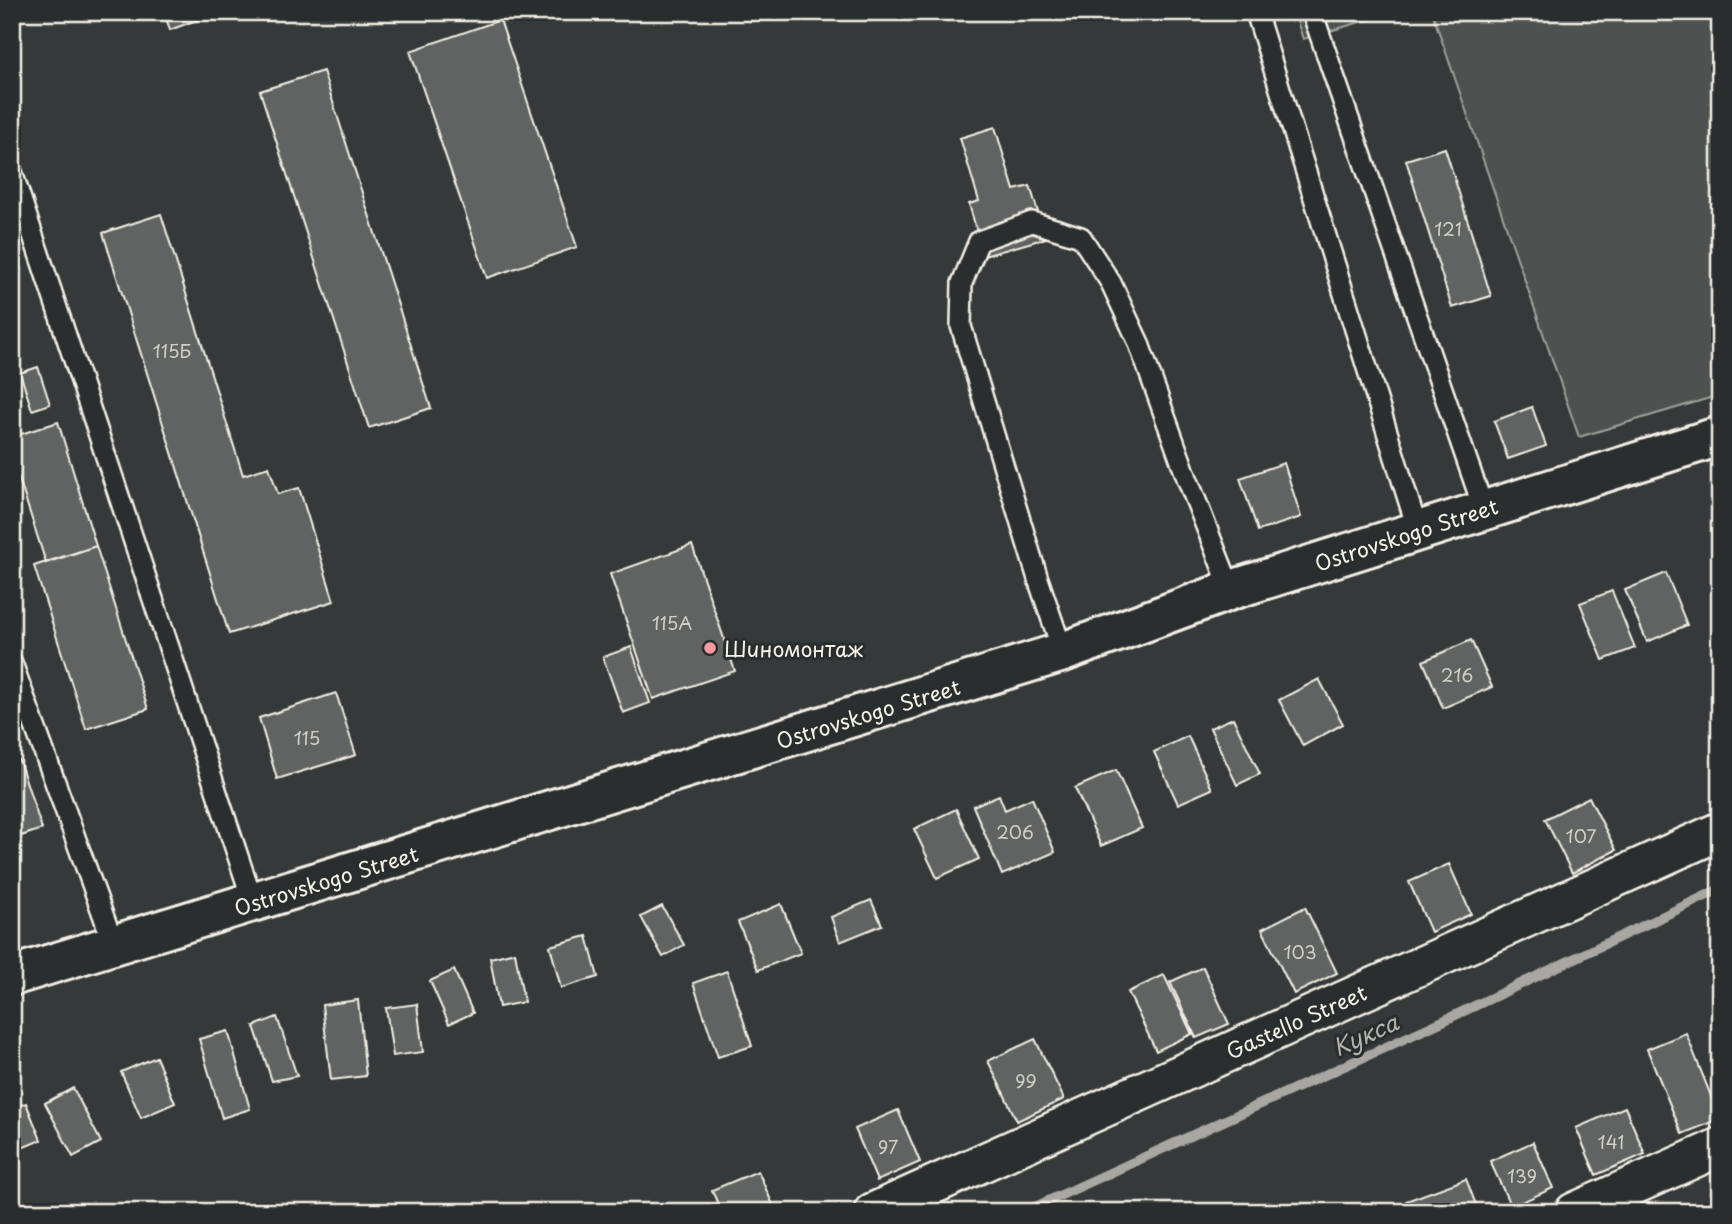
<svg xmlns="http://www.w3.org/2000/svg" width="1732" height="1224" font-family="'Playpen Sans',sans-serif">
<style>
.green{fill:#4e514f;stroke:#a1a19c;stroke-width:2}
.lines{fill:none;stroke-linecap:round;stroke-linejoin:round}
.stream{stroke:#a8a7a1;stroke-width:10}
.building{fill:#616362;stroke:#f4f1e8;stroke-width:2}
.service-casing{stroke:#f4f1e8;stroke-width:24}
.minor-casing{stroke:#f4f1e8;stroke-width:42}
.tertiary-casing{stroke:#f4f1e8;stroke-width:44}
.service{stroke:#2a2d2e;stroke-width:19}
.minor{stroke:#2a2d2e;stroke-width:37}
.tertiary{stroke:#2a2d2e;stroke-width:38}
.poi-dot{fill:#ff9aa2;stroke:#2a2d2e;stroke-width:2.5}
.labels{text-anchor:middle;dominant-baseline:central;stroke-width:6;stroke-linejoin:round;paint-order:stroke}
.number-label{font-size:18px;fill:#cfcec6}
.street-label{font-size:21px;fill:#f4f1e8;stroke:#2a2d2e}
.poi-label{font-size:21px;fill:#f4f1e8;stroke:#2a2d2e;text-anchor:start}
.water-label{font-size:23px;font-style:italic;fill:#b4b3ad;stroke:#2a2d2e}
</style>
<rect width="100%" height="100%" fill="#363939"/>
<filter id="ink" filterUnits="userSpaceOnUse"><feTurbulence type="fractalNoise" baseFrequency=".0143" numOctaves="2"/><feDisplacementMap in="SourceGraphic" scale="14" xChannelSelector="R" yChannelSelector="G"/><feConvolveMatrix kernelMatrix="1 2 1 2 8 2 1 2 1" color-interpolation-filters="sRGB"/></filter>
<g filter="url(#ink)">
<path class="green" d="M1294,12H1394L1303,39Z
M1432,12H1720V395L1579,437Z"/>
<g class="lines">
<path class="stream" d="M1024,1212L1443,1021L1720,889"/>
</g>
<path class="building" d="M164,12H218L170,30Z
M500,20L577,247L487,278L410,51Z
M323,71L431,408L369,428L260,91Z
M995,127L1014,190L1030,186L1046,238L984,256L969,204L979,201L960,138Z
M1445,148L1491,296L1452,308L1406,160Z
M161,214L243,475L269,467L278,494L299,488L334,601L229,634L103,233Z
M38,367L50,404L32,410L20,373Z
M1532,407L1546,446L1508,459L1494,421Z
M58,422L96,546L46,563L12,457V437Z
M1284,463L1301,517L1258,531L1240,478Z
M692,545L735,671L653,699L610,574Z
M96,546L148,709L86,729L34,566Z
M1666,573L1687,625L1647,642L1625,590Z
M1612,591L1635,648L1603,660L1580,603Z
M1471,640L1492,687L1443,708L1423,661Z
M631,647L650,703L623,713L603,657Z
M1319,679L1343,724L1303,746L1279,700Z
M336,693L356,755L277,779L259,718Z
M1233,718L1260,774L1237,785L1210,728Z
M1188,736L1212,789L1178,804L1154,752Z
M19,760L42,829L12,839V762Z
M1116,770L1142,828L1101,846L1075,788Z
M999,795L1005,810L1032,798L1055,852L1002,875L973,806Z
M1589,797L1616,850L1572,873L1545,819Z
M956,809L979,859L937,878L914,829Z
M1449,864L1471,914L1431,932L1409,882Z
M871,900L882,925L840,942L831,917Z
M781,904L801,953L758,970L738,922Z
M662,906L684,945L663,957L641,917Z
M1305,907L1337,973L1294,994L1262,929Z
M587,936L598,977L561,988L550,946Z
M515,952L524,1002L499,1007L490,958Z
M1203,967L1229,1024L1196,1038L1170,982Z
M454,970L473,1013L449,1024L430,981Z
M727,971L752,1046L718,1057L693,983Z
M1164,975L1192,1034L1156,1051L1128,992Z
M358,1000L366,1076L331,1080L322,1005Z
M417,1004L423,1052L393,1056L386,1008Z
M277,1017L297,1076L272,1081L254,1026Z
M228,1031L250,1109L222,1118L199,1039Z
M1686,1033L1720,1119L1682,1134L1647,1049Z
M1035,1039L1064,1099L1017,1121L988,1061Z
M156,1057L175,1103L141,1118L121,1072Z
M73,1088L101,1142L73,1157L45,1103Z
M26,1103L41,1140L12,1152V1108Z
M1625,1107L1645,1154L1596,1175L1576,1128Z
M898,1110L920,1162L877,1181L855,1129Z
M1533,1142L1553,1188L1511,1207L1490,1161Z
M758,1171L776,1212H721L712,1190Z
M1466,1179L1476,1205L1458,1212H1410L1406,1201Z"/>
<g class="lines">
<defs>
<path id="service" d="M1256,12L1418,531
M1312,12L1484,510
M12,172L253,902
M1063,652L1038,579L961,326L962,283L979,241L1032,222L1081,237L1111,283L1138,341L1187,478L1231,590
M12,663L114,945"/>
<path id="minor" d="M873,1212L1720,831
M1574,1212L1720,1147"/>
<path id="tertiary" d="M12,976L1063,652L1231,590L1720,436"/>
</defs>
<use href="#service" class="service-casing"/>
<use href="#minor" class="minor-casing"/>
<use href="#tertiary" class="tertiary-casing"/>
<use href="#service" class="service"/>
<use href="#minor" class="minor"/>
<use href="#tertiary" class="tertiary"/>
</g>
</g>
<circle class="poi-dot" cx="710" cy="648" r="7"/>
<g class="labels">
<g class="number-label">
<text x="1448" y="228">121</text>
<text x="172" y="350">115Б</text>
<text x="672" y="622">115А</text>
<text x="1457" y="674">216</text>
<text x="307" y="737">115</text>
<text x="1015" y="831">206</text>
<text x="1581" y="835">107</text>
<text x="1300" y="951">103</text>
<text x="1026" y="1080">99</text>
<text x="1611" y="1141">141</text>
<text x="888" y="1146">97</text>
<text x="1522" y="1175">139</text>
</g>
<g class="street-label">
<text transform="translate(1406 534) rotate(-18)">Ostrovskogo Street</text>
<text transform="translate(868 713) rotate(-17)">Ostrovskogo Street</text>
<text transform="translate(326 880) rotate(-17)">Ostrovskogo Street</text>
<text transform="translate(1296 1021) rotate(-24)">Gastello Street</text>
</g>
<g class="poi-label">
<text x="724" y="648">Шиномонтаж</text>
</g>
<g class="water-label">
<text transform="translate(1365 1034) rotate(-24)">Кукса</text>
</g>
</g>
<rect width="1732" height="1224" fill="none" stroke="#2a2d2e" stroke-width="42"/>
<rect x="21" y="21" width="1690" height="1182" fill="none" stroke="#f4f1e8" stroke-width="2.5" filter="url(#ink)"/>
</svg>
